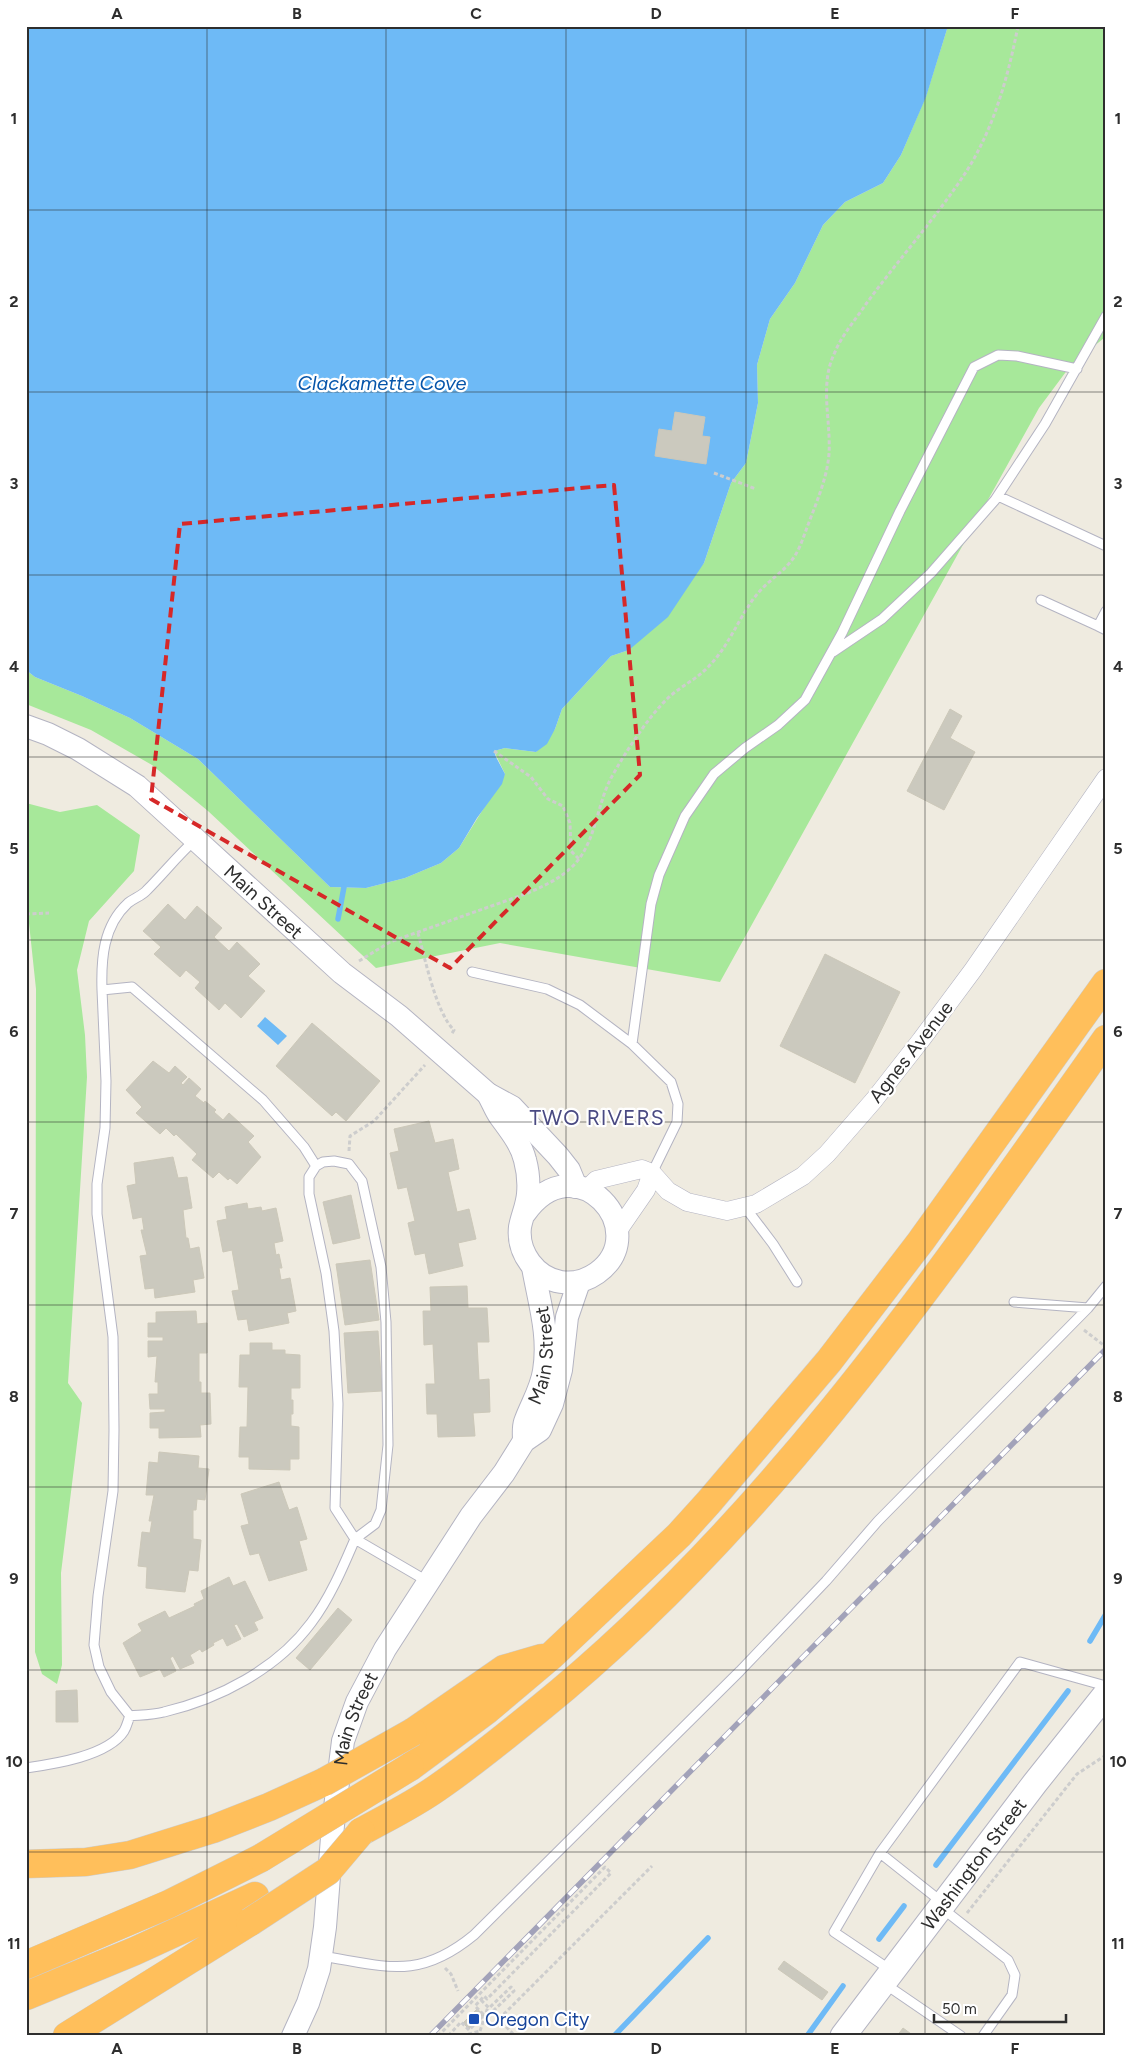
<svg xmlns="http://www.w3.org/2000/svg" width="1132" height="2062" font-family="Figtree,sans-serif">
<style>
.green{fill:#a7e89a}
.water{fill:#6ebaf6}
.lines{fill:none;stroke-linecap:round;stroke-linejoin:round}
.stream{stroke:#6ebaf6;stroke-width:5.5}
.building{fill:#cbc9be;stroke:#ccc8b9}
.service-casing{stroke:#b4b4c2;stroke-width:11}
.minor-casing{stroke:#b4b4c2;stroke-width:19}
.tertiary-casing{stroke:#b4b4c2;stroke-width:24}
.secondary-casing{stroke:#b4b4c2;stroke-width:27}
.motorway-casing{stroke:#cdcdcd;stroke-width:29}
.path{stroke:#cdcdcd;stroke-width:3;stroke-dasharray:4 2.5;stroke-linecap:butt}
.service{stroke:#fff;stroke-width:9}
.minor{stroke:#fff;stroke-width:18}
.tertiary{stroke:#fff;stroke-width:22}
.secondary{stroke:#fff;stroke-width:25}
.motorway{stroke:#ffbf5b;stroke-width:28}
.rail-casing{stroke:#a2a2b9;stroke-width:5.5}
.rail{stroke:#fff;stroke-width:4;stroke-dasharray:11;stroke-linecap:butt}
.motorway-bridge-casing{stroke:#cdcdcd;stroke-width:29;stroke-linecap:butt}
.motorway-bridge{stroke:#ffbf5b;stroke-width:28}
.marked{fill:none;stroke:#d62828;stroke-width:4;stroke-dasharray:10 6;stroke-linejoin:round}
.grid{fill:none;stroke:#2e2e2e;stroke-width:1;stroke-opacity:0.55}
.transit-dot{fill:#1a4fb4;stroke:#fff;stroke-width:2}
.labels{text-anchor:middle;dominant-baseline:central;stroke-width:4.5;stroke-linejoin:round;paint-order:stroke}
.street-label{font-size:19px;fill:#2e2e2e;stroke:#fff}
.transit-label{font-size:19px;fill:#164399;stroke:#fff;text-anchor:start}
.water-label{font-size:20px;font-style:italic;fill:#0655aa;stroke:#fff}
.quarter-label{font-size:21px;letter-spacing:1px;fill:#4a4a82;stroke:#fff}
.neatline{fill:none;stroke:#2e2e2e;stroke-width:2}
.grid-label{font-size:16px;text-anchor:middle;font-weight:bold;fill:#2e2e2e}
</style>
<rect width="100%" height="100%" fill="#efebe0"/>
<path class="green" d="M948,26H1106V333L1104,338L1071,365L1039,408L720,982L500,943L376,968L208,811L152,765L91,730L26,704V670L35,677L82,696L130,718L198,759L330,887L366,888L405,878L441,863L459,848L505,774L494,751L505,748L536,752L555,729L562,709L611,656L629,650L704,563L731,483L746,463L758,403L757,365L770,319L795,283L823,225L845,202L883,183L901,155L926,96Z
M26,803L60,812L97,805L140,835L134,871L89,921L77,970L85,1035L87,1077L68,1383L82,1403L61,1573L62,1665L57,1684L42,1674L35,1652L36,989L26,895Z"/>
<path class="water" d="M26,26H948L926,97L901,155L883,183L845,202L823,225L795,283L770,319L757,365L758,403L746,463L731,483L704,563L668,617L629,650L611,656L562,709L555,729L547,744L536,752L505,748L494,751L496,757L505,774L502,784L477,818L459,848L441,863L405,878L366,888L330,887L198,759L130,718L82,696L35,677L26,670Z
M265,1017L287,1036L278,1045L257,1026Z"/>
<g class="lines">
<path class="stream" d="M338,919L344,887
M1090,1641L1106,1614
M936,1865L1068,1691
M879,1939L904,1906
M614,2036L708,1938
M807,2036L843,1986"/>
</g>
<path class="building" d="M675,412L705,417L702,436L710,437L706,464L655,456L659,429L672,431Z
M950,709L962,716L950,738L975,752L944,810L907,791Z
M168,904L185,920L197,906L222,928L214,937L229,951L237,942L260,964L248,976L265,991L241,1018L225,1003L219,1010L195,988L200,982L186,970L180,977L154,954L161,947L143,931Z
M825,954L900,992L855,1083L780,1046Z
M312,1023L380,1081L346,1121L336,1112L332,1116L276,1066Z
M153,1061L169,1073L175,1066L187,1077L181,1083L183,1085L189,1078L201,1089L195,1096L204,1103L205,1101L216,1110L214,1112L223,1120L229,1113L254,1136L248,1142L261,1157L237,1184L230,1178L228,1180L219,1172L213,1178L192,1160L197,1154L176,1134L174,1136L166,1128L160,1134L136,1113L142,1107L126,1090Z
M429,1121L435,1143L453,1139L459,1169L448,1172L457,1212L469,1209L476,1239L458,1243L463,1266L429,1274L425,1253L415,1255L408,1223L415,1221L407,1187L398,1189L390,1153L399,1151L394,1129Z
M173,1157L178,1178L187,1177L192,1208L183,1210L186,1238H188L190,1249L199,1247L204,1278L193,1280L195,1292L155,1298L154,1288L145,1289L140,1256L147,1255L141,1230H144L142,1217L133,1219L127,1186L136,1184L134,1163Z
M351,1195L360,1238L333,1244L323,1202Z
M247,1203L248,1209L261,1207L262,1211L276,1208L283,1241L274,1243L276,1255L279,1254L282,1268H279L281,1280L290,1278L296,1311L287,1313L289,1323L249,1331L247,1319L238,1320L232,1291L239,1290L232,1250L223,1252L217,1221L227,1219L225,1207Z
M370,1260L379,1320L345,1325L336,1264Z
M467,1286L468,1308H487L489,1342H477L479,1380L489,1379L490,1412L473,1413L475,1436L438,1437L437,1414H427L426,1384H435L433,1344L424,1345L423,1311H431L430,1287Z
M196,1311L197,1324L207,1323V1353H199V1382H201V1393H210L211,1424L200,1425L201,1437L159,1438V1428H150V1413L165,1412V1409H150L149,1394H158V1382H155L157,1356L148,1357V1341H163V1337H148V1323H156V1312Z
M378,1331L382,1391L348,1393L344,1333Z
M250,1343H272V1350H285V1354L300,1355V1388H291V1400H293V1414H291V1426L299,1427V1459H290V1470L249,1469V1457H239L240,1427H247L248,1387H239L240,1355H250Z
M159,1452L199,1456L198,1468L209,1469L205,1500L197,1499L196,1510H193V1539L201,1540L198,1571L189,1570L185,1592L146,1588L147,1567L138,1566L142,1532L150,1533L152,1521H149L154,1495H146L149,1462L158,1463Z
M279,1482L289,1510L297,1507L307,1539L299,1541L307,1570L269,1581L259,1553L250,1555L241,1526L249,1524L241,1494Z
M229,1577L233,1586L245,1581L263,1618L254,1622L258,1630L244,1637L237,1624L234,1625L241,1639L227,1646L223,1638L213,1643L214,1645L202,1652L200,1649L190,1655L194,1663L180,1669L173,1656L170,1658L176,1671L164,1677L160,1669L140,1677L123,1643L142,1631L138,1624L165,1611L169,1618L195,1606L194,1604L204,1599L201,1591Z
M338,1608L352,1620L310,1670L296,1658Z
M77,1690L78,1722H56V1691Z
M784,1961L828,1992L822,2000L778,1969Z
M477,2009L484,2015L469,2029L463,2023Z
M903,2028L914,2036H897Z"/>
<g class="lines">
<defs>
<path id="service" d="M998,496L1106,546
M1041,600L1098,626
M1106,611L1098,626L1106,630
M833,652L882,619L931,573L995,500L1045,424L1106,316
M472,972L547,989L580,1005L632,1044L671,1082L678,1104L677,1122L652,1173
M102,990C101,959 103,926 128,903C134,898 142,896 147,890C164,873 178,855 196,839
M632,1044L651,904L659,875L685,816L714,774L745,748L778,725L805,700L842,633L900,511L974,367L998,355L1017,356L1077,369
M334,1161L349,1164L362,1181L381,1267L386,1322L388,1445L381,1510L375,1524L355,1539L335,1508L338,1404L334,1331L326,1273L309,1194V1177L316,1166L323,1162Z
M316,1166L304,1147L263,1100L132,987L102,990L106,1081L105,1128L97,1184V1214L113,1337L114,1430L113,1491L98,1596L94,1645L99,1667L111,1692L130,1716C141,1715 153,1715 164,1712C219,1699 277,1669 311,1623C330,1598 343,1567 355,1539L427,1581
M745,1207L773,1244L797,1282
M1014,1302L1088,1308
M26,1768C54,1764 108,1756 124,1731C127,1726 128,1720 130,1716
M880,1853L1020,1662L1106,1686
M943,1909L1008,1960L1015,1975L1012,1995L983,2036
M321,1956C386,1966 418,1981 474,1935L740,1671L826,1581L878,1521L1088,1308L1106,1286
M892,1971L834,1932L880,1853L943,1903
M885,1984L961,2036"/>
<path id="minor" d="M586,1190L596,1180L642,1169L652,1173L668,1191L687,1202L727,1211L756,1204L803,1176L827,1154L874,1100L921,1040L973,970L1106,778
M617,1232L646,1190L652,1173"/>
<g id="tertiary">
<path id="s1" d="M26,726L48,734L78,749L137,786L342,973L399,1016L488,1094L512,1107L558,1156L569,1170L576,1187"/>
<path d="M488,1094C492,1101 495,1109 499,1115C509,1129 521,1143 525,1160C528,1171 529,1183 528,1194C527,1206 522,1216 520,1227C517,1253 536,1278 561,1282C574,1284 587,1280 597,1273C655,1231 576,1141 525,1213"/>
<path id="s2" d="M524,1441C524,1435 523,1428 525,1422C531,1405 541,1390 544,1371C550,1335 539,1302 533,1267"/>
<path id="s3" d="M293,2036L308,2003L319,1969L325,1927L333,1825L341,1757L343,1741L357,1702L385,1649L471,1516L504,1473L524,1441L540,1430L552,1404L561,1370L567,1317L579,1282"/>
</g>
<g id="secondary">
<path id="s4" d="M843,2036L1035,1783L1106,1694"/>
</g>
<path id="motorway" d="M413,1732L504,1669L542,1658
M410,1767L487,1710L551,1656L679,1535L708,1503L829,1361L921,1241L1106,983
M361,1832C386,1818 413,1805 437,1788C472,1764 505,1737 538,1710C767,1525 937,1278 1106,1039
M26,1864L86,1862L130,1855L213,1829L269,1807L324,1782
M26,1965L169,1904L261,1858
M26,1996L135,1951L255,1896
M67,2036L250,1922"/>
</defs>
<use href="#service" class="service-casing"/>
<use href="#minor" class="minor-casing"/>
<use href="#tertiary" class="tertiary-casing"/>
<use href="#secondary" class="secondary-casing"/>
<use href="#motorway" class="motorway-casing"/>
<path class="path" d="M714,473L756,489
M494,751L531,777L548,799L563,806L570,823L571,851L579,859
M26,914L49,913
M418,933C425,958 436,1013 454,1030L451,1035
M359,961L390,942L528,893C546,885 566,876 579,859C596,836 598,803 611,778C625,753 648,717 668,698C681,686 697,679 709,666C730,645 739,616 758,593C769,580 785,571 794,557C799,550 802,541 805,533C814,508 827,480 829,454C831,419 819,384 835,352C842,335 856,319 866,304C898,260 936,218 966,172C994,128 1008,77 1018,26
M349,1151L350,1136L374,1121L425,1065
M1084,1330L1106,1347
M967,1913L1077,1774L1106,1755
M445,1968L451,1974L458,1991
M481,2000L489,2008L511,1987L514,1991L492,2012L515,2036
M499,2019L652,1866
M480,2031L488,2007
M438,2036L605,1867L611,1873L487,1999L484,1996L475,2006L484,2015L469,2030L461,2022L448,2036
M462,2036L480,2031"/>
<use href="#service" class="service"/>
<use href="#minor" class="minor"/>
<use href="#tertiary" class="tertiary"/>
<use href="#secondary" class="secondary"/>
<use href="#motorway" class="motorway"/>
<defs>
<path id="rail" d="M430,2036L1106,1349"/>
</defs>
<use href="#rail" class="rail-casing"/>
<use href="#rail" class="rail"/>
<defs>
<path id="motorway-bridge" d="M324,1782L413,1732
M261,1858L410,1767
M250,1922L328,1871L361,1832"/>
</defs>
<use href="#motorway-bridge" class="motorway-bridge-casing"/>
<use href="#motorway-bridge" class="motorway-bridge"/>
</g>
<path class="marked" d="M614,485L640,775L450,968L151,799L180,524Z"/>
<path class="grid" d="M207,26V2036M386,26V2036M566,26V2036M746,26V2036M925,26V2036M26,210H1106M26,392H1106M26,575H1106M26,757H1106M26,940H1106M26,1122H1106M26,1305H1106M26,1487H1106M26,1670H1106M26,1852H1106"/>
<rect class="transit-dot" x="468" y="2013" width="12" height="12" rx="2.5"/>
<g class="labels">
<g class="street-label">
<text stroke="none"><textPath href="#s1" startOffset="298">Main Street</textPath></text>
<text transform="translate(911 1052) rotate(-52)">Agnes Avenue</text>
<text stroke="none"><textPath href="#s2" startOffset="89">Main Street</textPath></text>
<text stroke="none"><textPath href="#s3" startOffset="326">Main Street</textPath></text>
<text stroke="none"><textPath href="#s4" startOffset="216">Washington Street</textPath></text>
</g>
<g class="transit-label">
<text x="485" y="2019">Oregon City</text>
</g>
<g class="water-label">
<text x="382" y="383">Clackamette Cove</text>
</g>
<g class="quarter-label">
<text x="597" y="1117">TWO RIVERS</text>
</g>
</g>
<rect width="1132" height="2062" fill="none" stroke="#ffffff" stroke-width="55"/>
<path d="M934 2014v8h132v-8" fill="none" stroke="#2e2e2e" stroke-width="2.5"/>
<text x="942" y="2014" font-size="15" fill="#2e2e2e" stroke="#ffffff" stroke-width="4" paint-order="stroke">50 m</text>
<rect x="28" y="28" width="1076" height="2006" class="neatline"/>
<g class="grid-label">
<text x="117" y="19">A</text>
<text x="297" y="19">B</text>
<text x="476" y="19">C</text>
<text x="656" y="19">D</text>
<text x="835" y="19">E</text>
<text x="1015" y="19">F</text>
<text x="14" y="124">1</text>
<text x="1118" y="124">1</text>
<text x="14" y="307">2</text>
<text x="1118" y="307">2</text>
<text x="14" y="489">3</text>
<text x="1118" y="489">3</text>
<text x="14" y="672">4</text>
<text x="1118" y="672">4</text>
<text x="14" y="854">5</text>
<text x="1118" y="854">5</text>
<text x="14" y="1037">6</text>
<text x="1118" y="1037">6</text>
<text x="14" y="1219">7</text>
<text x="1118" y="1219">7</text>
<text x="14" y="1402">8</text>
<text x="1118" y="1402">8</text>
<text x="14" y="1584">9</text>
<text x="1118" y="1584">9</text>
<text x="14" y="1767">10</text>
<text x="1118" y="1767">10</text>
<text x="14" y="1949">11</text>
<text x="1118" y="1949">11</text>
<text x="117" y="2054">A</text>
<text x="297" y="2054">B</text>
<text x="476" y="2054">C</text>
<text x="656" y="2054">D</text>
<text x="835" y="2054">E</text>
<text x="1015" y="2054">F</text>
</g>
</svg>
